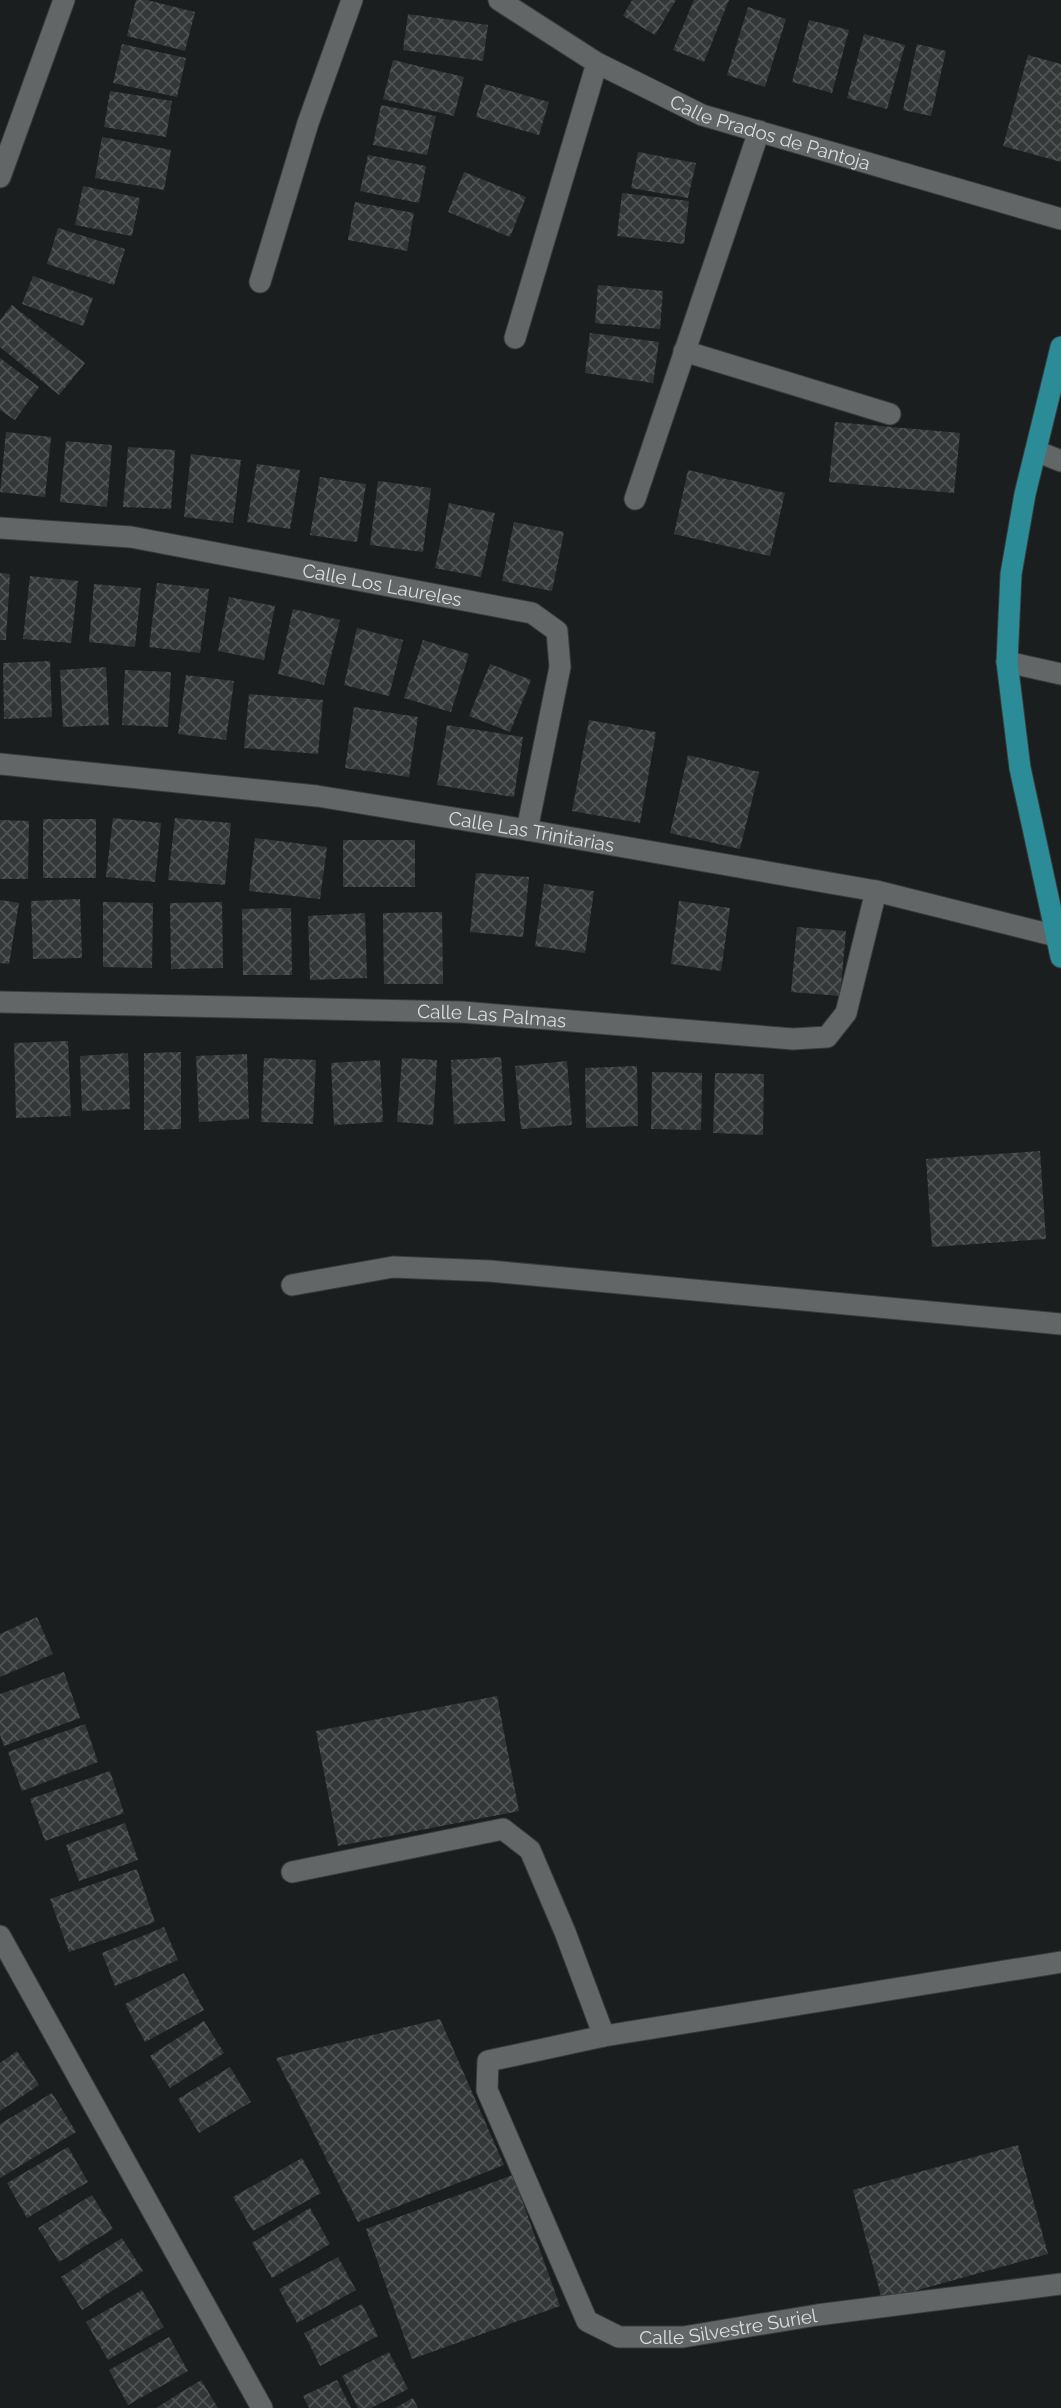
<svg xmlns="http://www.w3.org/2000/svg" width="1061" height="2408" font-family="Raleway,sans-serif">
<style>
.building{fill:url(#building-cross-hatch)}
.lines{fill:none;stroke-linecap:round;stroke-linejoin:round}
.minor-casing{stroke:#383b3b;stroke-width:23}
.major-casing{stroke:#383b3b;stroke-width:23}
.minor{stroke:#626667;stroke-width:21}
.major{stroke:#2b8c98;stroke-width:21}
.labels{text-anchor:middle;dominant-baseline:central;stroke-width:5;stroke-linejoin:round;paint-order:stroke}
.street-label{font-size:19px;fill:#dbdede;stroke:#060808}
</style>
<defs>
<pattern id="building-cross-hatch" width="8" height="8" patternUnits="userSpaceOnUse" patternTransform="scale(1.75)"><rect width="8" height="8" fill="#333737"/><path d="M0 0l8 8M0 8l8-8" fill="none" stroke="#505454"/></pattern>
</defs>
<rect width="100%" height="100%" fill="#1a1e1e"/>
<path class="building" d="M136,0H147L195,12L185,51L127,36Z
M632,0H676L655,35L623,16Z
M694,0H729L704,62L673,50Z
M748,7L786,19L765,87L727,75Z
M408,14L488,25L483,61L403,50Z
M809,20L849,30L832,93L792,82Z
M864,34L905,45L887,109L847,98Z
M122,44L186,58L177,97L113,83Z
M917,44L946,51L931,116L903,110Z
M1028,55L1061,64V162L1003,146Z
M393,60L464,77L454,116L383,99Z
M485,84L549,102L539,135L476,117Z
M110,91L172,101L166,137L104,127Z
M381,105L436,116L427,155L373,145Z
M102,137L171,150L164,190L95,178Z
M638,152L696,163L688,198L631,188Z
M368,155L426,166L419,203L360,191Z
M464,172L526,197L510,237L448,212Z
M83,186L140,198L132,236L75,225Z
M622,193L689,201L684,244L617,236Z
M355,202L414,213L407,251L348,240Z
M58,228L125,249L114,285L47,264Z
M33,276L93,298L83,326L22,304Z
M598,285L663,291L660,329L595,323Z
M12,305L85,363L59,395L0,347V320Z
M590,333L659,342L653,383L585,373Z
M0,358L39,387L15,420L0,410Z
M835,422L960,433L954,493L829,482Z
M6,432L51,437L45,497L0,492Z
M66,441L112,445L107,507L60,502Z
M128,447L175,450L171,509L123,507Z
M191,454L241,460L233,523L184,517Z
M257,464L300,470L290,529L247,522Z
M688,470L785,493L770,556L674,534Z
M320,477L366,484L357,542L310,535Z
M378,481L431,488L423,552L370,545Z
M449,503L495,513L481,577L435,568Z
M514,522L564,532L552,591L502,581Z
M0,573L10,574L6,640H0Z
M30,576L78,581L71,643L23,639Z
M157,583L209,589L200,653L149,647Z
M94,584L141,588L135,647L89,642Z
M229,597L275,606L264,660L218,651Z
M293,609L340,620L324,685L278,674Z
M357,628L403,640L389,696L344,685Z
M423,640L469,654L451,712L404,698Z
M50,661L52,717L4,719L3,663Z
M490,664L531,680L510,732L469,716Z
M106,667L109,725L63,727L60,670Z
M125,670L171,672L168,727L122,725Z
M186,675L234,681L226,740L178,734Z
M249,694L323,700L318,754L244,748Z
M354,707L418,717L409,777L345,768Z
M589,720L656,732L640,823L572,811Z
M447,725L523,737L514,797L437,785Z
M688,755L759,772L740,849L670,833Z
M113,818L161,823L155,882L106,877Z
M175,818L231,823L225,885L168,880Z
M43,819H96V878H43Z
M0,820L29,821L28,879H0Z
M255,838L327,847L320,899L249,891Z
M343,840H415V887H343Z
M476,873L529,877L523,937L470,932Z
M544,884L594,891L585,953L535,946Z
M80,899L82,958L33,959L31,901Z
M0,900L19,903L9,964L0,963Z
M679,901L730,908L721,971L671,964Z
M103,902L153,903L152,968L103,967Z
M222,902L223,968L171,969L170,903Z
M291,908L292,975H243L242,909Z
M442,912L443,984H384L383,913Z
M365,913L367,978L310,980L308,916Z
M797,927L846,931L840,996L791,992Z
M68,1041L71,1116L16,1118L14,1043Z
M181,1052V1129L144,1130V1053Z
M128,1053L130,1109L82,1111L80,1056Z
M247,1054L249,1119L199,1122L196,1056Z
M501,1057L505,1121L454,1124L451,1060Z
M264,1058L316,1060L313,1124L261,1122Z
M402,1058L437,1060L433,1125L397,1122Z
M380,1060L383,1122L334,1125L331,1063Z
M567,1061L572,1125L521,1129L515,1066Z
M637,1066L638,1126L586,1128L585,1068Z
M652,1072L702,1073L701,1130L651,1129Z
M715,1073L764,1074L763,1135L713,1133Z
M1040,1151L1046,1239L932,1247L926,1159Z
M37,1617L53,1654L0,1677V1634Z
M64,1672L80,1718L4,1746L0,1735V1694Z
M497,1696L519,1811L338,1846L316,1731Z
M85,1724L98,1762L22,1791L8,1752Z
M110,1771L124,1813L45,1841L30,1799Z
M125,1823L138,1860L79,1881L66,1845Z
M137,1869L155,1922L69,1952L50,1899Z
M164,1927L178,1960L115,1986L102,1953Z
M184,1973L204,2010L145,2042L125,2004Z
M440,2019L504,2165L358,2222L276,2058Z
M204,2021L224,2053L170,2088L150,2056Z
M17,2051L39,2085L0,2111V2063Z
M230,2067L251,2102L199,2133L178,2099Z
M52,2093L76,2132L0,2178V2124Z
M1018,2145L1048,2254L882,2300L853,2190Z
M68,2147L88,2182L27,2218L7,2183Z
M302,2158L321,2193L253,2231L233,2197Z
M513,2175L560,2306L412,2359L366,2229Z
M92,2195L113,2229L59,2262L38,2228Z
M310,2208L330,2244L272,2278L252,2243Z
M122,2238L143,2271L82,2310L61,2277Z
M338,2257L356,2290L297,2323L279,2289Z
M142,2290L164,2327L108,2360L86,2322Z
M362,2304L378,2336L320,2366L304,2333Z
M169,2337L188,2371L128,2405L109,2370Z
M389,2352L408,2389L371,2408H358L342,2376Z
M201,2380L218,2408H156Z
M337,2380L351,2408H309L303,2396Z
M413,2398L418,2408H395Z"/>
<g class="lines">
<defs>
<g id="minor">
<path id="s1" d="M499,0L597,63L702,115L1061,219"/>
<path d="M0,177L64,0"/>
<path d="M260,282L308,123L352,0"/>
<path d="M515,338L597,63"/>
<path d="M684,351L890,414"/>
<path d="M1036,451L1061,461"/>
<path d="M635,499L759,131"/>
<path id="s2" d="M0,528L131,537L532,613L557,631L560,667L527,830"/>
<path d="M1007,662L1061,674"/>
<path id="s3" d="M0,764L317,796L527,830L876,891L1056,936"/>
<path id="s4" d="M0,1002L462,1012L793,1039L827,1037L846,1013L876,891"/>
<path d="M292,1285L393,1267L490,1271L1061,1324"/>
<path d="M292,1872L503,1829L530,1850L565,1932L604,2036"/>
<path d="M0,1936L262,2408"/>
<path id="s5" d="M1061,1962L604,2036L488,2061L487,2090L587,2321L619,2337H683L817,2315L1061,2284"/>
</g>
<path id="major" d="M1061,347L1025,494L1011,574L1007,662L1020,768L1061,957"/>
</defs>
<use href="#minor" class="minor-casing"/>
<use href="#major" class="major-casing"/>
<use href="#minor" class="minor"/>
<use href="#major" class="major"/>
</g>
<g class="labels">
<g class="street-label">
<text stroke="none"><textPath href="#s1" startOffset="304">Calle Prados de Pantoja</textPath></text>
<text stroke="none"><textPath href="#s2" startOffset="387">Calle Los Laureles</textPath></text>
<text stroke="none"><textPath href="#s3" startOffset="536">Calle Las Trinitarias</textPath></text>
<text stroke="none"><textPath href="#s4" startOffset="492">Calle Las Palmas</textPath></text>
<text stroke="none"><textPath href="#s5" startOffset="1008">Calle Silvestre Suriel</textPath></text>
</g>
</g>
</svg>
